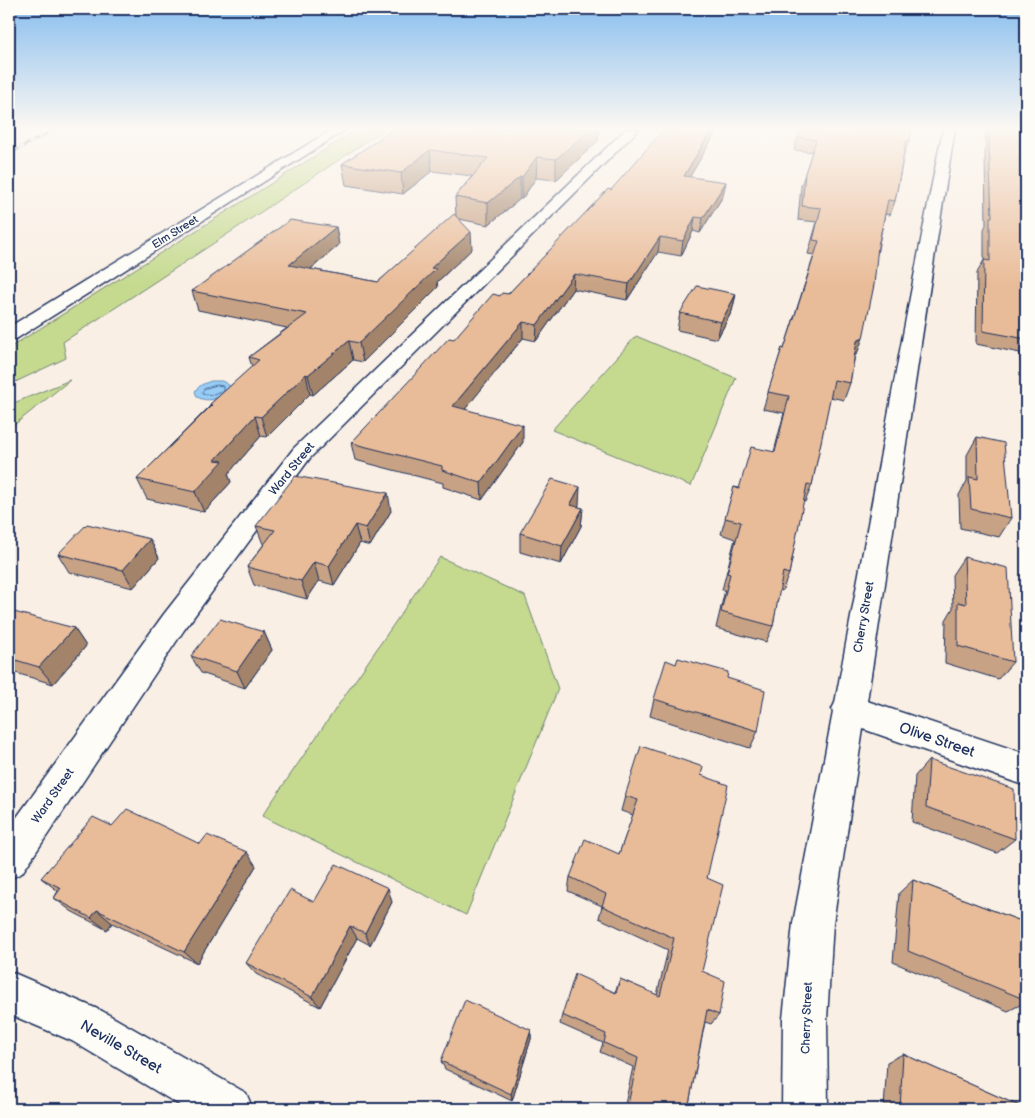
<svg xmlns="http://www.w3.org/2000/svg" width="1035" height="1118" viewBox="0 0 1035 1118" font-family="'Balsamiq Sans',sans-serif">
  <rect width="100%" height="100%" fill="#f9efe4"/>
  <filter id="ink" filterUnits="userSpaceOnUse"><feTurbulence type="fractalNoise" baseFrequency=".02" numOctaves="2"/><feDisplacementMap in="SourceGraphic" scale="10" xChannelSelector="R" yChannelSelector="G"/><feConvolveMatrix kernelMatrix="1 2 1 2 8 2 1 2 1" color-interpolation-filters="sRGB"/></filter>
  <g filter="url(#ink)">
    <g fill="#c5da8f" stroke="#708476">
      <path d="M 358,129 L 385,129 L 249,220 L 63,342 L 66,358 L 9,385 L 9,348 Z"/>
      <path d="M 636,336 L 736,378 L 691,486 L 552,430 Z"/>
      <path d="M 70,380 L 9,429 L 9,405 Z"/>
      <path d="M 440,557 L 525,596 L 558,689 L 466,915 L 262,816 Z"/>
    </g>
    <path fill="#98cdf6" stroke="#668eb9" d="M 211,381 L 222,381 L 229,385 L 230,388 C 220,397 211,404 197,397 L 195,391 L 201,385 Z"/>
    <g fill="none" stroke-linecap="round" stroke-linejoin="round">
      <path stroke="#4d6e9b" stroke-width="1" d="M 217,385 L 223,386 L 223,390 L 211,395 L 202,393 L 204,389 Z"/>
      <g stroke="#1b2f5e" stroke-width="3">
        <g id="minor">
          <path d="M 333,129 L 347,129 L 16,339 L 9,341 L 9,327 Z"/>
          <path d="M 626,129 L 639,129 L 310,458 L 184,630 L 22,873 L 9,879 L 9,828 L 164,614 L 294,448 Z"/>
          <path d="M 943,129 L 955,129 C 923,319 897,511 867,701 L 1026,754 L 1026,786 L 863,729 L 833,923 L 827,1019 L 828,1109 L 782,1109 L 783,1019 L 793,923 L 833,712 L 832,709 L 835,703 C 871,511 904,320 943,129 Z"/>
          <path d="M 9,971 L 102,1011 L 246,1093 L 253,1109 L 186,1109 L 72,1041 L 9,1014 Z"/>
        </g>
      </g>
      <use href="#minor" fill="#fdfcf7" fill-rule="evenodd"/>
      <g stroke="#1b2f5e" stroke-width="3">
        <path id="rail" d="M 9,154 L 55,129"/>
      </g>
      <use href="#rail" stroke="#fdfcf7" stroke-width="2" stroke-dasharray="5.5" stroke-linecap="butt"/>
    </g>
    <g fill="#c8a284" stroke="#1b2f5e">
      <path d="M 394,129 L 600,129 L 599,130 L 598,141 L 556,180 L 536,178 L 522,199 L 520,199 L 488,225 L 459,219 L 472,249 L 437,282 L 438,287 L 363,362 L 353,360 L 313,395 L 310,394 L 267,437 L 261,436 L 228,474 L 231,482 L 204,512 L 147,499 L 137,479 L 210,406 L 210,404 L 252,367 L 249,357 L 287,328 L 198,310 L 192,291 L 336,227 L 339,245 L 311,269 L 378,282 L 456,217 L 455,197 L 472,176 L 432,171 L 403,194 L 346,185 L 342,164 Z"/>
      <path d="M 801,129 L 915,129 L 912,129 L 909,141 L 904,154 L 895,201 L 890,215 L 885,214 L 857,354 L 855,355 L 850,383 L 844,400 L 830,397 L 812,485 L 805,502 L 803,501 L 789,574 L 782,591 L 779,590 L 773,626 L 766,642 L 716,628 L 725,590 L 722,590 L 735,539 L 721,534 L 734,487 L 739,488 L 774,452 L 784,413 L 763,409 L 782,348 L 784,349 L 814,255 L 808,254 L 817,222 L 798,220 L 801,186 L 812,152 L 794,150 L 798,137 Z"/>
      <path d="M 986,129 L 1026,129 L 1026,403 L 1023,403 L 1020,353 L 976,344 L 977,273 L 984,260 L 984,229 L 986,225 L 985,157 Z"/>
      <path d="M 715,133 L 689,177 L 723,196 L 700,233 L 693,231 L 681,256 L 658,252 L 627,300 L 573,289 L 536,341 L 523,338 L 465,409 L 523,442 L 482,500 L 443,487 L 443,483 L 355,460 L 351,443 L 454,339 L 500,296 L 508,294 L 611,190 Z"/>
      <path d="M 736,294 L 732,311 L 717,339 L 677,330 L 680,313 Z"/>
      <path d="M 977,437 L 1011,518 L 999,537 L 960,528 L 959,495 L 967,481 L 967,455 Z"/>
      <path d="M 579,505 L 578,507 L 583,508 L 581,526 L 561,564 L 520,552 L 520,533 Z"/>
      <path d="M 391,511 L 370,546 L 360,543 L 334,585 L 319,581 L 307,599 L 254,585 L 247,567 L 264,544 L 263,544 L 256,526 Z"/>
      <path d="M 150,539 L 159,558 L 133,588 L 69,572 L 58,554 Z"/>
      <path d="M 964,557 L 1013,662 L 998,679 L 945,663 L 946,620 L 953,608 L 952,575 Z"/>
      <path d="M 9,617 L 74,628 L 86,646 L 53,684 L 9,671 Z"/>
      <path d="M 264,632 L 272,650 L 245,688 L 201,673 L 191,656 Z"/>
      <path d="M 1026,656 L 1026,705 L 1021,704 L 1020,664 Z"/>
      <path d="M 727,678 L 758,731 L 750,748 L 650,716 L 654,699 Z"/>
      <path d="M 929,760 L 1015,839 L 997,853 L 912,822 L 915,776 Z"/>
      <path d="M 701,775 L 707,878 L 702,971 L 719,1015 L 711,1024 L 705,1022 L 688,1109 L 624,1109 L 633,1067 L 600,1052 L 603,1043 L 560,1024 L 562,1015 L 615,992 L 620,979 L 657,995 L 668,950 L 599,918 L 602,906 L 568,891 L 570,877 L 619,854 L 633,815 L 621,811 L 625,796 Z"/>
      <path d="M 112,826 L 200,844 L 256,866 L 197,963 L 112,923 L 107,930 L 71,911 L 54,898 L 58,891 L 41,878 Z"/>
      <path d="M 913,880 L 1026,923 L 1026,1002 L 1008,1011 L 893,962 L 899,893 Z"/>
      <path d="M 314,902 L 392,902 L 370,945 L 357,938 L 320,1007 L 256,974 L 246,963 Z"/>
      <path d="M 531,1030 L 531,1039 L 512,1101 L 445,1069 L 441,1061 Z"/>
      <path d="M 903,1054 L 1026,1109 L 884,1109 L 887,1062 Z"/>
    </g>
    <g fill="#a3846b" stroke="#1b2f5e">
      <path d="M 589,129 L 600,129 L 599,130 L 598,141 L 556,180 L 556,159 Z"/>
      <path d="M 712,129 L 718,129 L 682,190 L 684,176 Z"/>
      <path d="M 430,150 L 432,171 L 403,194 L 401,173 Z"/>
      <path d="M 537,157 L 536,178 L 522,199 L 522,177 Z"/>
      <path d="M 520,177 L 520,199 L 488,225 L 488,203 Z"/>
      <path d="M 726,182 L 723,196 L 700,233 L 703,218 Z"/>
      <path d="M 695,217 L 693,231 L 681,256 L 683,241 Z"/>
      <path d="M 336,227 L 339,245 L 294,283 L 289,265 Z"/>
      <path d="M 471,232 L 472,249 L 437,282 L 438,287 L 363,362 L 359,343 L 431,268 Z"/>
      <path d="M 660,237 L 658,252 L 627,300 L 629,284 Z"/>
      <path d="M 574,274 L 573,289 L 536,341 L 537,325 Z"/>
      <path d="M 736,294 L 732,311 L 717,339 L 721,322 Z"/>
      <path d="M 523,322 L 523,338 L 454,423 L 453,406 Z"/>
      <path d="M 863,338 L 857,354 L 851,357 L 857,341 Z"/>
      <path d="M 349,341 L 353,360 L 313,395 L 308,375 Z"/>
      <path d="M 306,374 L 310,394 L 267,437 L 261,417 Z"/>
      <path d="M 255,416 L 261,436 L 228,474 L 231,482 L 204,512 L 195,492 L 215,460 Z"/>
      <path d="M 523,425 L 523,442 L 482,500 L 481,483 Z"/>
      <path d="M 580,487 L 579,505 L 569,523 L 570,505 Z"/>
      <path d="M 388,493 L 391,511 L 370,546 L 366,528 Z"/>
      <path d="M 583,508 L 581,526 L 561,564 L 562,546 Z"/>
      <path d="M 355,525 L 360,543 L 334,585 L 329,566 Z"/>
      <path d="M 150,539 L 159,558 L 133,588 L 123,570 Z"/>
      <path d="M 314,562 L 319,581 L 307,599 L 301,581 Z"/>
      <path d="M 74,628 L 86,646 L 53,684 L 39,667 Z"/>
      <path d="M 264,632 L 272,650 L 245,688 L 237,671 Z"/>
      <path d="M 247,852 L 256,866 L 197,963 L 184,952 Z"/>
      <path d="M 388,888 L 392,902 L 370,945 L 365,933 Z"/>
      <path d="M 97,910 L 112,923 L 107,930 L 91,918 Z"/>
      <path d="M 350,926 L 357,938 L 320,1007 L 312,997 Z"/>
      <path d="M 531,1030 L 531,1039 L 512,1101 L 511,1094 Z"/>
    </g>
    <g fill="#e9bc99" stroke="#1b2f5e">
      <path d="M 394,129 L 591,129 L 556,159 L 537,157 L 522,177 L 520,177 L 488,203 L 455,197 L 488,158 L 430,150 L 401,173 L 342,164 Z"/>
      <path d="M 664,129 L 712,129 L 684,176 L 726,182 L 703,218 L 695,217 L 683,241 L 660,237 L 629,284 L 574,274 L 537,325 L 523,322 L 453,406 L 523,425 L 481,483 L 442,470 L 442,466 L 351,443 L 449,338 L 454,339 L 493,294 L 500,296 L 502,293 L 508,294 L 608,189 L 611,190 Z"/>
      <path d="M 801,129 L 912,129 L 909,141 L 906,141 L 895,201 L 888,200 L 878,246 L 874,285 L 863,338 L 857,341 L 850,383 L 834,380 L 812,485 L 807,484 L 789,574 L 783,572 L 773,626 L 721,612 L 730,574 L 727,573 L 741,522 L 725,518 L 734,487 L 739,489 L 751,447 L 775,452 L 789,396 L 768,392 L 782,348 L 784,349 L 819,241 L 813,240 L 821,208 L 802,206 L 805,173 L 816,140 L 798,137 Z"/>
      <path d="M 990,129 L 1026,129 L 1026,339 L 983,331 L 984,260 L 990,261 L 990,217 L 992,217 L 989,145 Z"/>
      <path d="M 454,214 L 471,232 L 431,268 L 436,269 L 359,343 L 349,341 L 308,375 L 306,374 L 261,417 L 255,416 L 215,460 L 223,461 L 195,492 L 137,479 L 212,405 L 210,404 L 259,360 L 249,357 L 307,314 L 192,291 L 290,220 L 336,227 L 289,265 L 378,282 Z"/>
      <path d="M 697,286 L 736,294 L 721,322 L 680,313 Z"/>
      <path d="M 977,437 L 1004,443 L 1011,518 L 971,509 L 969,477 L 978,479 Z"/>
      <path d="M 295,476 L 388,493 L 366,528 L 355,525 L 329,566 L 314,562 L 301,581 L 247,567 L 275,530 L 256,526 Z"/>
      <path d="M 552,479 L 580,487 L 570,505 L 583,508 L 562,546 L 520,533 Z"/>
      <path d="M 87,524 L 150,539 L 123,570 L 58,554 Z"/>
      <path d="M 964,557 L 1008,568 L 1013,662 L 958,646 L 958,602 L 966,604 Z"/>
      <path d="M 14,612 L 74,628 L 39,667 L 9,658 L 9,617 Z"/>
      <path d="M 220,619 L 264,632 L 237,671 L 191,656 Z"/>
      <path d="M 678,658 L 728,672 L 727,678 L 765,690 L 758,731 L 654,699 L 666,660 L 676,664 Z"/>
      <path d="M 641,746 L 703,767 L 701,775 L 728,785 L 707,878 L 723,885 L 702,971 L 725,981 L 719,1015 L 707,1010 L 688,1109 L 627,1109 L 638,1058 L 604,1043 L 606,1034 L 562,1015 L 575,974 L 616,993 L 620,979 L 660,996 L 674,938 L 602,906 L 606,894 L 570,877 L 585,839 L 619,854 L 638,800 L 625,796 Z"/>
      <path d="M 929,760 L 1014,789 L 1015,839 L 926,807 Z"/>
      <path d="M 127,809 L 200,844 L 207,835 L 247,852 L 184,952 L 97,910 L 91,918 L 54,898 L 61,888 L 41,878 L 93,817 L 112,826 Z"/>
      <path d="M 336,864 L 388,888 L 365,933 L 350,926 L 312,997 L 246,963 L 290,890 L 314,902 Z"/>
      <path d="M 913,880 L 1026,923 L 1026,1000 L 908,951 Z"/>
      <path d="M 465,1000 L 531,1030 L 511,1094 L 441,1061 Z"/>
      <path d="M 903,1054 L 1026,1109 L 900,1109 Z"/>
    </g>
  </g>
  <linearGradient id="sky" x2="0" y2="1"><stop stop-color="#88beee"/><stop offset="0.45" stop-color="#fcf8f3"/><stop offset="1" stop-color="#fcf8f3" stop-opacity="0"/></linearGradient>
  <rect width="1035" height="285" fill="url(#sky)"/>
  <g text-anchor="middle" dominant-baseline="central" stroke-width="4" stroke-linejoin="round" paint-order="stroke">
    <g font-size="11" fill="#1b2f5e" stroke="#fdfcf7">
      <text transform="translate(175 232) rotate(-32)">Elm Street</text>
    </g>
    <g font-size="12" fill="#1b2f5e" stroke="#fdfcf7">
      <text transform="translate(292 469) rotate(-51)">Ward Street</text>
      <text transform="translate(864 617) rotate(-80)">Cherry Street</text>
      <text transform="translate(53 796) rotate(-55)">Ward Street</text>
      <text transform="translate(807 1018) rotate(-88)">Cherry Street</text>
    </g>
    <g font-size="15" fill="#1b2f5e" stroke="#fdfcf7">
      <text transform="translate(937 740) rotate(19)">Olive Street</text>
      <text transform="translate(121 1047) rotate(30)">Neville Street</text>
    </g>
  </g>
  <rect width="1035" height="1118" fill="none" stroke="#fdfcf7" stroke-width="30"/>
  <rect x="15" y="15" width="1005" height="1088" fill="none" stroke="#1b2f5e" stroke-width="2" filter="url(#ink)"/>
</svg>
